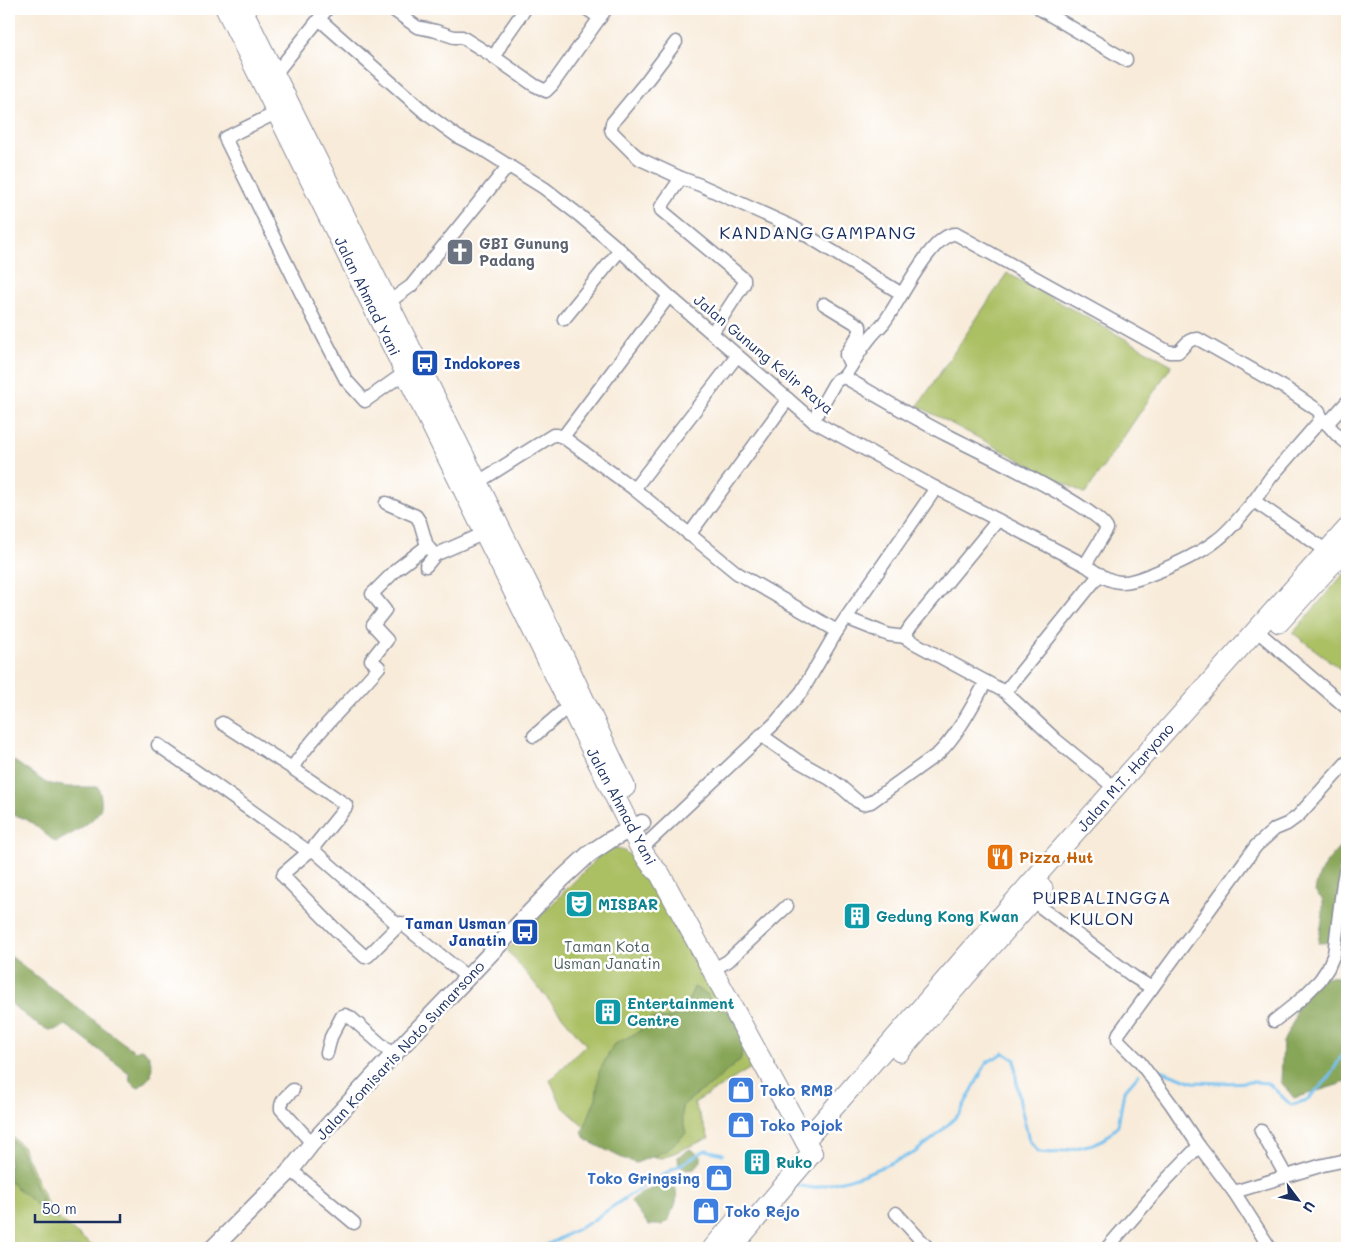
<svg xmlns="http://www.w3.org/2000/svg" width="1356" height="1257" viewBox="0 0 1356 1257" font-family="Mali,sans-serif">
  <rect width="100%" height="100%" fill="#fff"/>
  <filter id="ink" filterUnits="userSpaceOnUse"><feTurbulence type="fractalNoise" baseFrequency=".02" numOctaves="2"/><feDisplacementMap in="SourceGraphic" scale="10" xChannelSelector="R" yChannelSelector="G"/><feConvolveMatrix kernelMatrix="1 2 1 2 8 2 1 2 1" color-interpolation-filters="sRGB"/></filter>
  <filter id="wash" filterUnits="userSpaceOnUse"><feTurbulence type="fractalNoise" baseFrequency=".0096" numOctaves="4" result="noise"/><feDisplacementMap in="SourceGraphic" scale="20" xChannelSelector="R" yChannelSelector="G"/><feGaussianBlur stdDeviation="1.12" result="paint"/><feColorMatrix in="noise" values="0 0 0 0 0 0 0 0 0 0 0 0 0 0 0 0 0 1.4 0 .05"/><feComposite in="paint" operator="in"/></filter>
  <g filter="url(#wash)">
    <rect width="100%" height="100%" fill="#f8ebd9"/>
    <g fill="#abbf63" stroke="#637760">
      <path d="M 1007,273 L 1172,365 L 1085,494 L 918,406 Z"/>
      <path d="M 1347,570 L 1347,673 L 1344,672 L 1293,633 Z"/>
      <path d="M 615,848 L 624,851 L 637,860 L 754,1066 L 694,1103 L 709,1138 L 662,1158 L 628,1153 L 595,1136 L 562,1106 L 550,1080 L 586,1045 L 507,950 L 604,851 Z"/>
      <path d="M 9,1134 L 22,1146 L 51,1213 L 95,1248 L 9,1248 Z"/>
    </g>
    <g fill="#88a659" stroke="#526a5c">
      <path d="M 9,760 L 14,761 L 46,783 L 67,787 L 98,787 C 100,793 102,799 101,806 C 99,820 68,836 56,842 C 40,832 34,819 13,815 L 9,825 Z"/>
      <path d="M 1347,839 L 1347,944 L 1343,942 L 1318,943 L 1323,916 L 1323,900 L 1315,892 C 1319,866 1331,858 1347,839 Z"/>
      <path d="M 9,955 L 122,1042 L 135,1051 L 141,1049 L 148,1054 L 152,1065 L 151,1076 L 146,1081 L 138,1088 L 130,1082 L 129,1073 L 66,1025 C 61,1028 56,1031 50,1030 C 39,1028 19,1010 9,1002 Z"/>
      <path d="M 1347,966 L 1347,1082 L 1294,1098 L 1281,1082 L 1283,1042 L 1294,1020 L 1298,994 L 1312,976 L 1340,977 Z"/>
      <path d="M 694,987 L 707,994 L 712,1005 L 730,1012 L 742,1032 L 741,1059 L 711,1085 L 697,1094 L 682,1106 L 682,1117 L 686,1133 L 666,1151 L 636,1163 L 622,1158 L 588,1141 L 582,1133 L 596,1098 L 599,1072 L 613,1045 L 640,1031 L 642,1024 L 652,1018 L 663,1019 L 673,1017 L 684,1011 Z"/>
      <path d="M 9,1139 L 19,1147 L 48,1215 L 9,1181 Z"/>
      <path d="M 690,1149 L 701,1156 L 701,1161 L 694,1169 L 687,1170 L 679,1166 L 678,1157 Z"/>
      <path d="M 662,1175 L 670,1176 C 676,1186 679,1197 674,1208 C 671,1213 669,1214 669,1220 L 662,1225 L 649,1225 L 638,1212 L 631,1201 L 640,1193 L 655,1188 L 655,1179 Z"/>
    </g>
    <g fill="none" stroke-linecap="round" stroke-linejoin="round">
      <g stroke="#75c1ef" stroke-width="3">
        <path d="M 1155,1068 L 1193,1082 L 1221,1083 L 1253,1082 L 1268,1083 L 1291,1105 L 1307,1100 L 1328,1079 L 1347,1047"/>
        <path d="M 796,1185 L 813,1188 L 850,1179 L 865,1174 L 914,1153 L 935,1137 L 960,1113 L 987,1062 L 1004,1053 L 1015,1060 L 1016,1077 L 1020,1103 L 1029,1140 L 1039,1152 L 1054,1153 L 1093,1144 L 1104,1139 L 1118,1126 L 1124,1091 L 1139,1074"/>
        <path d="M 541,1248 L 589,1223 L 631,1194 L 690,1159 L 706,1150 L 723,1154"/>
      </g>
    </g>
  </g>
  <g filter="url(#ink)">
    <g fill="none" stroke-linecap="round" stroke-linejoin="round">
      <g stroke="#8a8d9c" stroke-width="15">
        <g id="minor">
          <path d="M 392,9 L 417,27 L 436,31 L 454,37 L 462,37 L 494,57"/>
          <path d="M 525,9 L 504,39 L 494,57 L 534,85 L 546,91 L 552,85 L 606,9"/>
          <path d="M 587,9 L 600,18"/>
          <path d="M 1040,9 L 1126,60"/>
          <path d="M 319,19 L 428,115 L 458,137 L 482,149 L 544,188 L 579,215 L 620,250 L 669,296 L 813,421 L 936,488 L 1085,565 C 1096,572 1110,583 1123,582 C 1133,582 1144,577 1152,574 C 1175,565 1198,555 1217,540 C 1231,530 1242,514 1254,501"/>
          <path d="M 676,42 L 645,83 L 612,123 L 611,129 L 612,132 L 632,152 L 640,159 L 681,178"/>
          <path d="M 275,74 L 327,9"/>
          <path d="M 282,110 L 225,138 L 311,313 L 346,380 L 365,401 L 410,369"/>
          <path d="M 824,304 L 860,326 L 860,332 L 846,355 L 851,366"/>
          <path d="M 383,306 L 411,286 L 509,165"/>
          <path d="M 564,319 L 620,250"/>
          <path d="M 712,333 L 744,284 L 744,279 L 661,210 L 661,207 L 681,178 L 700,185 L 793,227 L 902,294"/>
          <path d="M 844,377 C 853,364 860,350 870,338 C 874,332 881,327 885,321 C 899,303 932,232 956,234 L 1169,352 L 1178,352 C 1185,347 1187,338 1198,339 L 1285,388 L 1319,411 L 1321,417 L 1318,423 L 1271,477 L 1254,501 L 1327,551"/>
          <path d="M 1321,417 L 1337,435 L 1347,443"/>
          <path d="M 813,421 L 834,384 L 837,380 L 844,377 C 878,396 912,417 947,435 C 972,448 1101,509 1107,529 L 1085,565"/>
          <path d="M 1327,424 L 1347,402"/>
          <path d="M 563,437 L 669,296"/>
          <path d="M 472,486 L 553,435 L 557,435 L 563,437 L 634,489 L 737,573 L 837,631"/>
          <path d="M 634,489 L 737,356"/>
          <path d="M 386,503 L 416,516 L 420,522 L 427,546"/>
          <path d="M 998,520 L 911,626 L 907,632 L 907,639 L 1005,692 L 1056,740 L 1115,788"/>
          <path d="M 689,535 L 788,399"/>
          <path d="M 435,555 L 427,546 L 397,569 L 372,594 L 385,610 L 373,625 L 387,640 L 371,660 L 379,667 C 350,701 317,731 292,768 L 346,805 L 346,807 L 312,849 L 284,873 L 283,876 L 335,929 L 365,957 L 368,956 L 401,923 L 467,977"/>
          <path d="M 426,566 L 435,555 L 485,533"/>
          <path d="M 846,618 L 889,635 L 906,637"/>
          <path d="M 1256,630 L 1347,708"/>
          <path d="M 1005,692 L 1100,574"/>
          <path d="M 222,723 L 292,768"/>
          <path d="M 761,735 L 798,761 L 830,779 L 840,786 L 857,801 L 863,804 L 871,802 L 939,753 C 959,733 972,706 986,682"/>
          <path d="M 534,736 L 570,705"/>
          <path d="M 158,745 L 211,782 L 309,852"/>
          <path d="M 312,849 L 398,925"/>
          <path d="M 641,849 L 775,723 L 802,691 L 837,631 L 936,488"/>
          <path d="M 1026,896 L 1134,977 L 1152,988 L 1256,846 L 1275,829 L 1287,824 L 1298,816 L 1347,762"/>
          <path d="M 712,970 L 728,961 L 787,906"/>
          <path d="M 1152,988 L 1119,1033 L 1118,1037 L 1118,1040 L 1139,1061 L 1171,1104 L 1199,1146 L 1234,1192 L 1270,1248"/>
          <path d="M 1274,1021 L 1299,1001 L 1320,980 L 1328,968 L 1334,954 L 1343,882 L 1347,862"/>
          <path d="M 327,1053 L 331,1037 L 342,1016 L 345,1015 L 350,1017 L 393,1055"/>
          <path d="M 293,1090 C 288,1095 280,1100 281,1109 L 312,1143"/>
          <path d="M 1261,1131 L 1286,1176"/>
          <path d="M 291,1170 L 354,1223"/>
          <path d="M 1234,1192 L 1323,1165 L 1347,1160"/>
          <path d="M 896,1213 L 928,1248"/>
          <path d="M 1107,1248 L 1167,1179 L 1199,1146"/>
        </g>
      </g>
      <g stroke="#8a8d9c" stroke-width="19">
        <path id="tertiary" d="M 213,1248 L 291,1170 L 312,1143 L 393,1055 L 563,878 L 589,854 L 610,840 L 642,823"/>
      </g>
      <g stroke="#8a8d9c" stroke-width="21">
        <g id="secondary">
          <path d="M 1279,623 L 1347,548"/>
          <path d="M 900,1052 L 1043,888"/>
          <path d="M 805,1141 L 976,944 L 1347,528"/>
        </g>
      </g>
      <g stroke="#8a8d9c" stroke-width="22">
        <g id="primary">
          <path d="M 226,9 L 631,829 C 639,846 647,862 660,874 L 812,1153 L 731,1248"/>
          <path d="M 242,9 L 560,649 L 625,787"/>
          <path d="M 713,1248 L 735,1222"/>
        </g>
      </g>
      <use href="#minor" stroke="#fff" stroke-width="12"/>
      <use href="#tertiary" stroke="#fff" stroke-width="16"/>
      <use href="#secondary" stroke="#fff" stroke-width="19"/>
      <use href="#primary" stroke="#fff" stroke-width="20"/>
    </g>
  </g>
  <defs>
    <g id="church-square" transform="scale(1.4375)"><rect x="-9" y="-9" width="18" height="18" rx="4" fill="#6b7280" stroke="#fff"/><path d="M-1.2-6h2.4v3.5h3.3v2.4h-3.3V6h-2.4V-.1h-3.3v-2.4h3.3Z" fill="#fff"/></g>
    <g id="bus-square" transform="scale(1.4375)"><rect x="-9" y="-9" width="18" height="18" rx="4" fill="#1a4fb4" stroke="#fff"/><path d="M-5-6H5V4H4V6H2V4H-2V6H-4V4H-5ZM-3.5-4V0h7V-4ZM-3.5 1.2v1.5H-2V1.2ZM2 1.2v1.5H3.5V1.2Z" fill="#fff"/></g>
    <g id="restaurant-square" transform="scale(1.4375)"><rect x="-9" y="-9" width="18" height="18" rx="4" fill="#e8710a" stroke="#fff"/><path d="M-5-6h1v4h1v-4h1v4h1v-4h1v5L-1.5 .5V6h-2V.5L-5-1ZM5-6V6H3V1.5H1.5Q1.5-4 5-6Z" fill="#fff"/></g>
    <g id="theatre-square" transform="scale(1.4375)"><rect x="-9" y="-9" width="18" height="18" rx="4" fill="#0f9aa8" stroke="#fff"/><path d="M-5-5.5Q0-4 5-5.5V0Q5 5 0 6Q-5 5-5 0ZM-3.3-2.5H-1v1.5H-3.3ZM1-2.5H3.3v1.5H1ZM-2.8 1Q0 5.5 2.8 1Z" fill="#fff"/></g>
    <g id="building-square" transform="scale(1.4375)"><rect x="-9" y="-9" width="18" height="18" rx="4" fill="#0f9aa8" stroke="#fff"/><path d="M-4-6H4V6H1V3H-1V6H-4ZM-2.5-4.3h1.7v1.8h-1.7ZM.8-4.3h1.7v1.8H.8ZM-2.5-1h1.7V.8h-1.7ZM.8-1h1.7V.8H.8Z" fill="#fff"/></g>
    <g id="shop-square" transform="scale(1.4375)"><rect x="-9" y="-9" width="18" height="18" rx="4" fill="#3f7fe0" stroke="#fff"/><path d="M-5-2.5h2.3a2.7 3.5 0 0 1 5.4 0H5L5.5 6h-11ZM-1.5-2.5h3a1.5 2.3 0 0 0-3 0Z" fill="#fff"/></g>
  </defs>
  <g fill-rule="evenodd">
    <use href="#church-square" x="460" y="252"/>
    <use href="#bus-square" x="425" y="363"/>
    <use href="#restaurant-square" x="1000" y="857"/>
    <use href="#theatre-square" x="579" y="904"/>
    <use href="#building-square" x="857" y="916"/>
    <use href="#bus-square" x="525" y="932"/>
    <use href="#building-square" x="608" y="1012"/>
    <use href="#shop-square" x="741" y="1090"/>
    <use href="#shop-square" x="741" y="1125"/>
    <use href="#building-square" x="757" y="1162"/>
    <use href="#shop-square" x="719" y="1178"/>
    <use href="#shop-square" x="706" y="1211"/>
  </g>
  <g text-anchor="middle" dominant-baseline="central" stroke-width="5" stroke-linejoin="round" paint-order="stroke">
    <g font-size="15" font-weight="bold" fill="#5b616d" stroke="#fff" text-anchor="start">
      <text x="479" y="243">GBI Gunung<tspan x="479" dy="17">Padang</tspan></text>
    </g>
    <g font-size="15" fill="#1b2f5e" stroke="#fff">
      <text transform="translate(368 296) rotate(64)">Jalan Ahmad Yani</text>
      <text transform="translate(764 354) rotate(40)">Jalan Gunung Kelir Raya</text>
      <text transform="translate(1125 777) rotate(-49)">Jalan M.T. Haryono</text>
      <text transform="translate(622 806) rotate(62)">Jalan Ahmad Yani</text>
      <text transform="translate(400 1050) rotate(-47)">Jalan Komisaris Noto Sumarsono</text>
    </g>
    <g font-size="15" font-weight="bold" fill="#164399" stroke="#fff" text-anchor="start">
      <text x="444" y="363">Indokores</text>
      <text x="506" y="923" text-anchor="end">Taman Usman<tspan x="506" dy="17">Janatin</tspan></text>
    </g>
    <g font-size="15" font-weight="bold" fill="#c56008" stroke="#fff" text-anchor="start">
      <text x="1019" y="857">Pizza Hut</text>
    </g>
    <g font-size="15" font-weight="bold" fill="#0d838f" stroke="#fff" text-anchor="start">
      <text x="598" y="904">MISBAR</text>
      <text x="876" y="916">Gedung Kong Kwan</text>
      <text x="627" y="1003">Entertainment<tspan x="627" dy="17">Centre</tspan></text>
      <text x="776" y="1162">Ruko</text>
    </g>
    <g font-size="15" fill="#4d6160" stroke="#fff">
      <text x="607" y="946">Taman Kota<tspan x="607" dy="17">Usman Janatin</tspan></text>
    </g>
    <g font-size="15" font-weight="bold" fill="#366cbe" stroke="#fff" text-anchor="start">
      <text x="760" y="1090">Toko RMB</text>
      <text x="760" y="1125">Toko Pojok</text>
      <text x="700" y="1178" text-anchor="end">Toko Gringsing</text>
      <text x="725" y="1211">Toko Rejo</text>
    </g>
    <g font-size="18" letter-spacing="1" fill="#1b2f5e" stroke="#fff">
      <text x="818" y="232">KANDANG GAMPANG</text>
      <text x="1102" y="897">PURBALINGGA<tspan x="1102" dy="21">KULON</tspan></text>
    </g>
  </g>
  <rect width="1356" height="1257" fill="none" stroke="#fff" stroke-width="30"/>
  <g transform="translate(1298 1200) rotate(122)" stroke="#ffffff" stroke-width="4" paint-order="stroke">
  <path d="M0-4L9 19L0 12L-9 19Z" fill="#1b2f5e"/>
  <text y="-8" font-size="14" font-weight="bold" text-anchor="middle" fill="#1b2f5e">U</text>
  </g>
  <path d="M35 1214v8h85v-8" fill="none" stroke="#1b2f5e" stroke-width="2.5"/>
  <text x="42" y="1214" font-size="15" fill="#1b2f5e" stroke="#ffffff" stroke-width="4" paint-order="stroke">50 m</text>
</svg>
